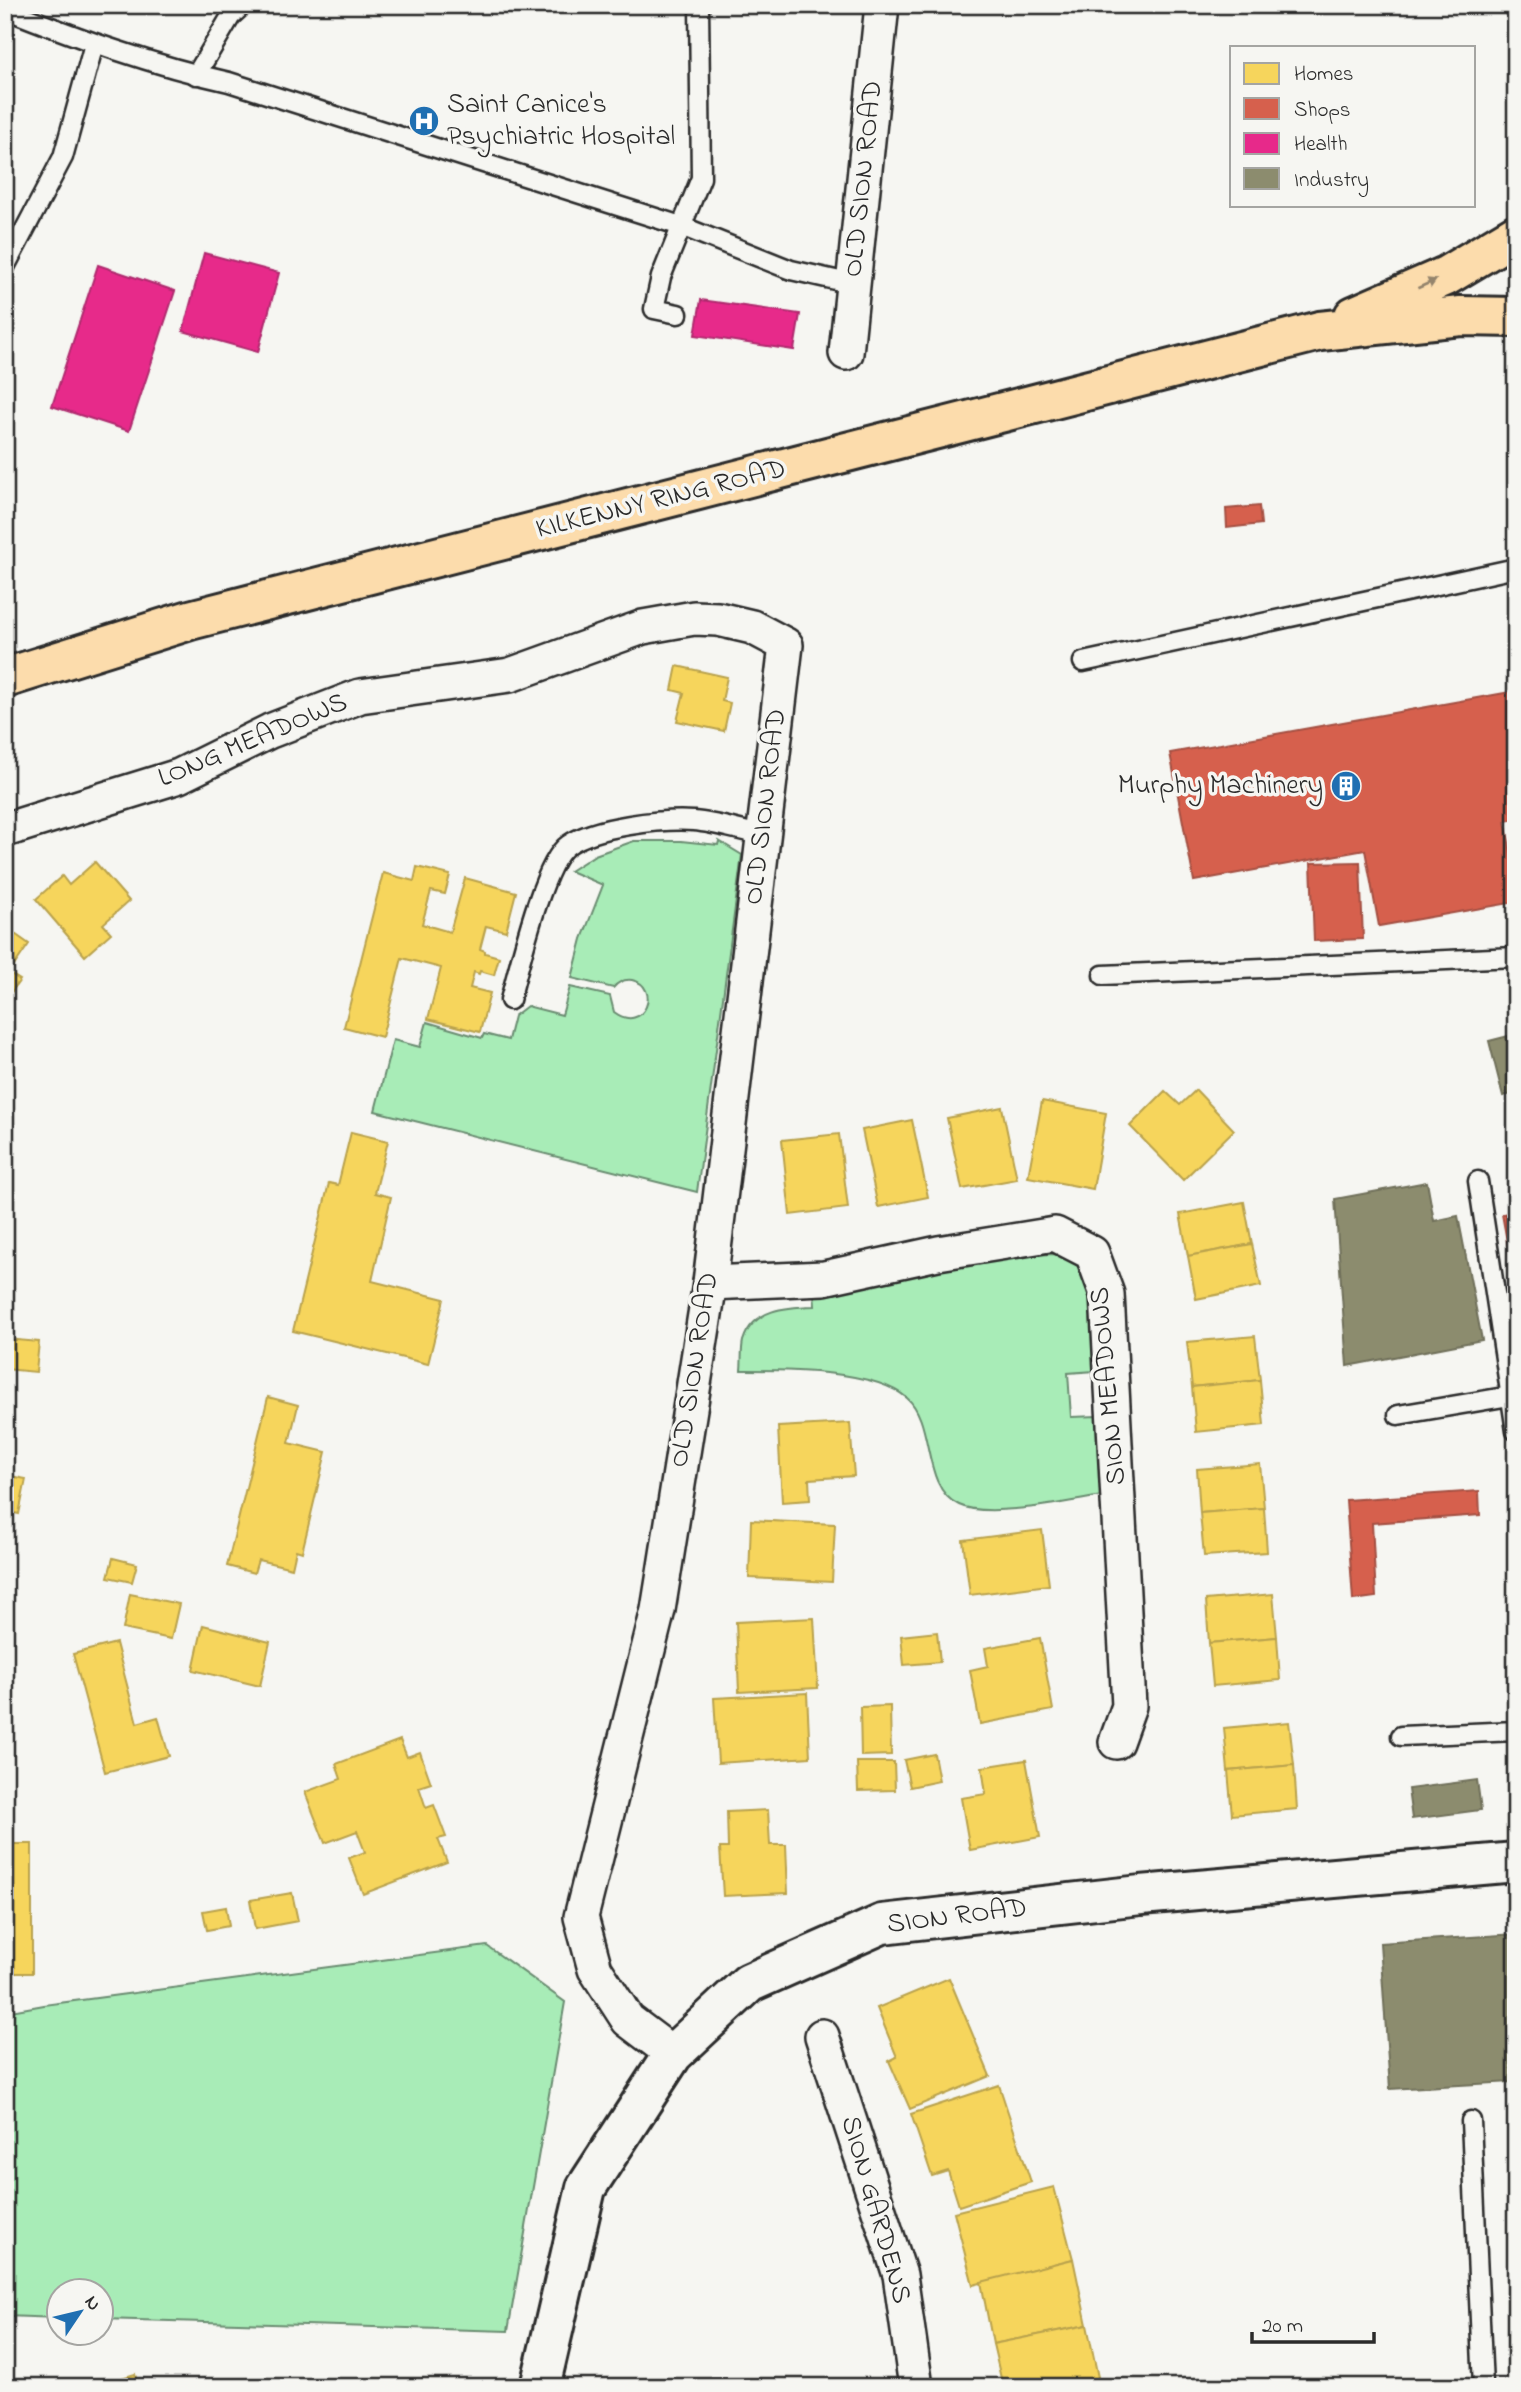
<svg xmlns="http://www.w3.org/2000/svg" width="1521" height="2392" viewBox="0 0 1521 2392" font-family="'Indie Flower',sans-serif">
  <rect width="100%" height="100%" fill="#f6f6f2"/>
  <filter id="ink" filterUnits="userSpaceOnUse"><feTurbulence type="fractalNoise" baseFrequency=".0143" numOctaves="2"/><feDisplacementMap in="SourceGraphic" scale="14" xChannelSelector="R" yChannelSelector="G"/><feConvolveMatrix kernelMatrix="1 2 1 2 8 2 1 2 1" color-interpolation-filters="sRGB"/></filter>
  <g filter="url(#ink)">
    <g fill="#a8ecb7" stroke="#6a8c71" stroke-width="2">
      <path d="M 634,841 L 681,841 L 718,845 L 719,841 L 742,855 L 697,1192 L 375,1111 L 393,1040 L 420,1047 L 427,1022 L 482,1038 L 484,1034 L 508,1040 L 514,1016 L 527,1006 L 562,1015 L 570,987 L 610,996 L 614,1012 C 645,1035 662,986 632,980 C 624,979 618,982 613,988 L 572,978 L 582,939 L 603,885 L 570,871 L 595,855 Z"/>
      <path d="M 1059,1254 C 1105,1271 1095,1331 1095,1371 L 1068,1373 L 1071,1417 L 1098,1416 L 1102,1496 C 1069,1501 988,1519 959,1505 C 921,1488 935,1422 907,1398 C 874,1369 784,1370 741,1370 C 742,1361 741,1350 743,1341 C 753,1308 787,1307 815,1306 L 814,1293 C 897,1285 976,1255 1059,1254 Z"/>
      <path d="M 487,1946 L 565,2002 L 508,2331 L 102,2319 L 102,2290 L 60,2290 L 59,2318 L 5,2316 L 5,2012 L 44,2005 Z"/>
    </g>
    <g fill="#f6d55c" stroke="#b9a24d" stroke-width="2">
      <path d="M 677,666 L 727,677 L 722,701 L 730,703 L 724,731 L 677,721 L 684,693 L 672,690 Z"/>
      <path d="M 95,862 L 129,901 L 103,924 L 111,933 L 85,956 L 36,899 L 62,876 L 69,885 Z"/>
      <path d="M 417,867 L 450,875 L 445,894 L 431,891 L 422,924 L 450,932 L 465,878 L 516,892 L 506,931 L 486,926 L 480,949 L 485,951 L 485,953 L 499,957 L 494,975 L 480,971 L 479,974 L 474,972 L 470,988 L 490,993 L 480,1032 L 428,1019 L 441,968 L 402,958 L 382,1037 L 344,1027 L 383,873 L 414,881 Z"/>
      <path d="M 5,927 L 29,944 L 9,973 L 20,980 L 5,1001 Z"/>
      <path d="M 5,1074 L 12,1075 L 8,1109 L 5,1108 Z"/>
      <path d="M 1196,1090 L 1234,1130 L 1183,1180 L 1130,1126 L 1165,1091 L 1180,1105 Z"/>
      <path d="M 1042,1101 L 1106,1113 L 1093,1189 L 1028,1177 Z"/>
      <path d="M 1002,1107 L 1017,1179 L 962,1189 L 947,1118 Z"/>
      <path d="M 912,1120 L 928,1197 L 878,1207 L 862,1130 Z"/>
      <path d="M 351,1132 L 388,1141 L 375,1193 L 391,1197 L 372,1281 L 444,1299 L 428,1364 L 293,1331 L 329,1183 L 338,1185 Z"/>
      <path d="M 839,1134 L 848,1208 L 790,1215 L 782,1140 Z"/>
      <path d="M 1244,1202 L 1252,1244 L 1188,1256 L 1180,1214 Z"/>
      <path d="M 5,1243 L 10,1243 L 5,1303 Z"/>
      <path d="M 1252,1244 L 1261,1286 L 1196,1299 L 1188,1256 Z"/>
      <path d="M 1255,1336 L 1260,1380 L 1192,1387 L 1187,1342 Z"/>
      <path d="M 5,1339 L 39,1342 L 36,1372 L 5,1369 Z"/>
      <path d="M 1260,1380 L 1264,1425 L 1196,1432 L 1192,1387 Z"/>
      <path d="M 268,1397 L 298,1405 L 289,1443 L 326,1452 L 302,1552 L 296,1550 L 292,1568 L 258,1560 L 254,1573 L 227,1566 Z"/>
      <path d="M 850,1423 L 854,1476 L 809,1479 L 810,1500 L 782,1502 L 778,1427 Z"/>
      <path d="M 1260,1464 L 1264,1508 L 1200,1513 L 1197,1469 Z"/>
      <path d="M 5,1475 L 26,1479 L 19,1514 L 5,1511 Z"/>
      <path d="M 1264,1508 L 1267,1552 L 1204,1556 L 1200,1513 Z"/>
      <path d="M 751,1520 L 835,1524 L 832,1582 L 749,1578 Z"/>
      <path d="M 1042,1530 L 1049,1585 L 970,1595 L 963,1540 Z"/>
      <path d="M 113,1558 L 137,1564 L 132,1582 L 108,1577 Z"/>
      <path d="M 130,1594 L 179,1604 L 171,1639 L 123,1629 Z"/>
      <path d="M 1273,1594 L 1277,1637 L 1209,1643 L 1206,1600 Z"/>
      <path d="M 814,1618 L 818,1688 L 739,1692 L 736,1622 Z"/>
      <path d="M 203,1625 L 270,1642 L 260,1686 L 193,1670 Z"/>
      <path d="M 937,1632 L 940,1662 L 904,1665 L 901,1636 Z"/>
      <path d="M 1277,1637 L 1280,1680 L 1213,1686 L 1209,1643 Z"/>
      <path d="M 1040,1638 L 1053,1710 L 980,1724 L 970,1670 L 988,1666 L 985,1648 Z"/>
      <path d="M 116,1643 L 137,1723 L 158,1717 L 169,1756 L 105,1772 L 73,1654 Z"/>
      <path d="M 807,1693 L 810,1757 L 718,1763 L 714,1698 Z"/>
      <path d="M 890,1706 L 891,1755 L 861,1756 L 860,1707 Z"/>
      <path d="M 1289,1722 L 1294,1765 L 1228,1771 L 1224,1728 Z"/>
      <path d="M 400,1740 L 407,1757 L 420,1752 L 431,1783 L 419,1787 L 426,1808 L 434,1805 L 446,1837 L 438,1839 L 447,1862 L 363,1894 L 349,1858 L 365,1852 L 357,1831 L 325,1843 L 305,1792 L 341,1779 L 336,1764 Z"/>
      <path d="M 934,1754 L 939,1781 L 910,1787 L 904,1760 Z"/>
      <path d="M 1026,1760 L 1040,1837 L 970,1850 L 961,1798 L 986,1794 L 982,1767 Z"/>
      <path d="M 857,1762 L 894,1762 L 895,1790 L 858,1791 Z"/>
      <path d="M 1294,1765 L 1297,1809 L 1232,1815 L 1228,1771 Z"/>
      <path d="M 768,1810 L 770,1845 L 786,1845 L 788,1893 L 723,1896 L 720,1848 L 728,1848 L 727,1812 Z"/>
      <rect x="5" y="1844" width="27" height="129"/>
      <path d="M 292,1893 L 298,1921 L 255,1929 L 250,1900 Z"/>
      <path d="M 226,1907 L 229,1926 L 207,1930 L 203,1911 Z"/>
      <path d="M 949,1978 L 990,2076 L 910,2109 L 889,2061 L 897,2057 L 877,2008 Z"/>
      <path d="M 999,2085 L 1031,2182 L 959,2206 L 948,2171 L 932,2176 L 911,2114 Z"/>
      <path d="M 1054,2187 L 1073,2259 L 973,2285 L 954,2212 Z"/>
      <path d="M 1073,2259 L 1087,2325 L 993,2344 L 981,2282 Z"/>
      <path d="M 1087,2325 L 1100,2387 L 1003,2387 L 993,2344 Z"/>
      <path d="M 135,2374 L 138,2387 L 91,2387 Z"/>
    </g>
    <g fill="#d6604d" stroke="#a35043" stroke-width="2">
      <path d="M 1259,506 L 1261,524 L 1227,528 L 1226,509 Z"/>
      <path d="M 1516,691 L 1516,819 L 1505,821 L 1516,880 L 1516,902 L 1379,926 L 1365,850 L 1194,881 L 1170,753 Z"/>
      <path d="M 1360,862 L 1363,939 L 1314,941 L 1311,863 Z"/>
      <path d="M 1516,1212 L 1516,1290 L 1502,1214 Z"/>
      <path d="M 1479,1491 L 1480,1515 L 1372,1523 L 1376,1597 L 1353,1600 L 1346,1500 Z"/>
    </g>
    <g fill="#e7298a" stroke="#af2a6e" stroke-width="2">
      <path d="M 204,253 L 279,273 L 258,352 L 183,331 Z"/>
      <path d="M 98,265 L 175,291 L 129,431 L 52,406 Z"/>
      <path d="M 701,300 L 800,314 L 794,350 L 695,335 Z"/>
    </g>
    <g fill="#8c8c6e" stroke="#6f6f5a" stroke-width="2">
      <path d="M 1516,1034 L 1516,1093 L 1503,1096 L 1489,1041 Z"/>
      <path d="M 1427,1182 L 1434,1221 L 1458,1216 L 1482,1340 L 1347,1366 L 1335,1199 Z"/>
      <path d="M 1477,1780 L 1481,1810 L 1412,1819 L 1408,1789 Z"/>
      <path d="M 1516,1934 L 1516,2164 L 1512,2082 L 1390,2089 L 1380,1943 Z"/>
    </g>
    <g fill="none" stroke-linecap="round" stroke-linejoin="round">
      <g stroke="#2b2b2b" stroke-width="23">
        <g id="service">
          <path d="M 5,9 C 78,38 152,65 229,82 L 681,226 L 791,270 L 853,284"/>
          <path d="M 196,75 L 231,16 L 243,5"/>
          <path d="M 5,267 L 63,157 L 94,44"/>
          <path d="M 678,314 L 654,309 L 661,277 L 701,178 L 699,5"/>
          <path d="M 1083,662 L 1516,568"/>
          <path d="M 1103,975 L 1516,957"/>
          <path d="M 510,1000 C 519,967 543,862 568,845 C 595,826 662,819 694,821 C 717,823 740,831 763,835"/>
          <path d="M 1478,1181 L 1516,1431"/>
          <path d="M 1398,1415 L 1510,1396"/>
          <path d="M 1401,1736 L 1516,1731"/>
          <path d="M 1471,2121 L 1483,2387"/>
        </g>
      </g>
      <g stroke="#2b2b2b" stroke-width="38">
        <g id="minor">
          <path d="M 846,353 L 882,5"/>
          <path d="M 5,830 L 179,776 L 270,731 L 360,696 L 510,675 L 643,627 L 694,618 L 718,619 L 752,627 L 786,645 L 710,1283 L 663,1579 L 658,1610 L 581,1917 L 595,1969 L 628,2020 L 673,2054"/>
          <path d="M 710,1283 L 824,1278 L 938,1253 L 1055,1234 L 1092,1253 L 1107,1294 L 1129,1706 L 1116,1742"/>
          <path d="M 822,2036 L 900,2275 L 916,2387"/>
        </g>
      </g>
      <g stroke="#2b2b2b" stroke-width="44">
        <path id="tertiary" d="M 540,2387 L 586,2188 L 673,2054 L 749,1983 L 882,1924 L 1141,1895 L 1516,1862"/>
      </g>
      <g stroke="#2b2b2b" stroke-width="44">
        <g id="trunk">
          <path d="M 1354,316 L 1446,276 L 1516,234"/>
          <path d="M 5,678 L 190,620 L 1320,331 L 1461,316 L 1516,317"/>
        </g>
      </g>
      <use href="#service" stroke="#f6f6f2" stroke-width="18"/>
      <use href="#minor" stroke="#f6f6f2" stroke-width="33"/>
      <use href="#tertiary" stroke="#f6f6f2" stroke-width="38"/>
      <use href="#trunk" stroke="#fcdcac" stroke-width="38"/>
    </g>
    <defs><path id="oneway-solid" d="M-6-.8H1V-3.2L6.5 0L1 3.2V.8H-6Z" transform="scale(1.75)"/></defs>
    <use fill="#94846c" href="#oneway-solid" transform="translate(1427 284) rotate(-24)"/>
  </g>
  <defs>
    <g id="hospital-disc" transform="scale(1.575)"><circle r="9.5" fill="#1f6fb2" stroke="#f6f6f2"/><path d="M-5-5h3v3.5h4V-5h3V5h-3V1.5h-4V5h-3Z" fill="#fff"/></g>
    <g id="building-disc" transform="scale(1.575)"><circle r="9.5" fill="#1f6fb2" stroke="#f6f6f2"/><path d="M-4-6H4V6H1V3H-1V6H-4ZM-2.5-4.3h1.7v1.8h-1.7ZM.8-4.3h1.7v1.8H.8ZM-2.5-1h1.7V.8h-1.7ZM.8-1h1.7V.8H.8Z" fill="#fff"/></g>
  </defs>
  <g fill-rule="evenodd">
    <use href="#hospital-disc" x="424" y="121"/>
    <use href="#building-disc" x="1346" y="786"/>
  </g>
  <g text-anchor="middle" dominant-baseline="central" stroke-width="7" stroke-linejoin="round" paint-order="stroke">
    <g font-size="28" fill="#2b2b2b" stroke="#f6f6f2" text-anchor="start">
      <text x="447" y="105">Saint Canice's<tspan x="447" dy="32">Psychiatric Hospital</tspan></text>
      <text x="1323" y="786" text-anchor="end">Murphy Machinery</text>
    </g>
    <g font-size="28" fill="#2b2b2b" stroke="#f6f6f2">
      <text transform="translate(864 179) rotate(-84)">OLD SION ROAD</text>
      <text transform="translate(661 500) rotate(-14)">KILKENNY RING ROAD</text>
      <text transform="translate(253 741) rotate(-23)">LONG MEADOWS</text>
      <text transform="translate(766 807) rotate(-83)">OLD SION ROAD</text>
      <text transform="translate(695 1370) rotate(-81)">OLD SION ROAD</text>
      <text transform="translate(1109 1386) rotate(-95)">SION MEADOWS</text>
      <text transform="translate(957 1917) rotate(-7)">SION ROAD</text>
      <text transform="translate(875 2210) rotate(74)">SION GARDENS</text>
    </g>
  </g>
  <rect width="1521" height="2392" fill="none" stroke="#f6f6f2" stroke-width="28"/>
  <rect x="14" y="14" width="1493" height="2364" fill="none" stroke="#2b2b2b" stroke-width="2.5" filter="url(#ink)"/>
  <rect x="1230" y="46" width="245" height="161" fill="#f6f6f2" stroke="#a5a5a2" stroke-width="2"/>
  <rect x="1244" y="63" width="35" height="21" fill="#f6d55c" stroke="#a5a5a2" stroke-width="2"/>
  <text x="1294" y="80" font-size="21" fill="#2b2b2b">Homes</text>
  <rect x="1244" y="98" width="35" height="21" fill="#d6604d" stroke="#a5a5a2" stroke-width="2"/>
  <text x="1294" y="116" font-size="21" fill="#2b2b2b">Shops</text>
  <rect x="1244" y="133" width="35" height="21" fill="#e7298a" stroke="#a5a5a2" stroke-width="2"/>
  <text x="1294" y="150" font-size="21" fill="#2b2b2b">Health</text>
  <rect x="1244" y="168" width="35" height="21" fill="#8c8c6e" stroke="#a5a5a2" stroke-width="2"/>
  <text x="1294" y="186" font-size="21" fill="#2b2b2b">Industry</text>
  <g transform="translate(80 2312) rotate(55)"><circle r="33" fill="#f6f6f2" stroke="#a5a5a2" stroke-width="2"/>
  <path d="M0-5L12 26L0 18L-12 26Z" fill="#1f6fb2"/>
  <text y="-10" font-size="19" font-weight="bold" text-anchor="middle" fill="#2b2b2b">N</text>
  </g>
  <path d="M1252 2332v10h122v-10" fill="none" stroke="#2b2b2b" stroke-width="3.5"/>
  <text x="1262" y="2332" font-size="21" fill="#2b2b2b" stroke="#f6f6f2" stroke-width="5" paint-order="stroke">20 m</text>
</svg>
